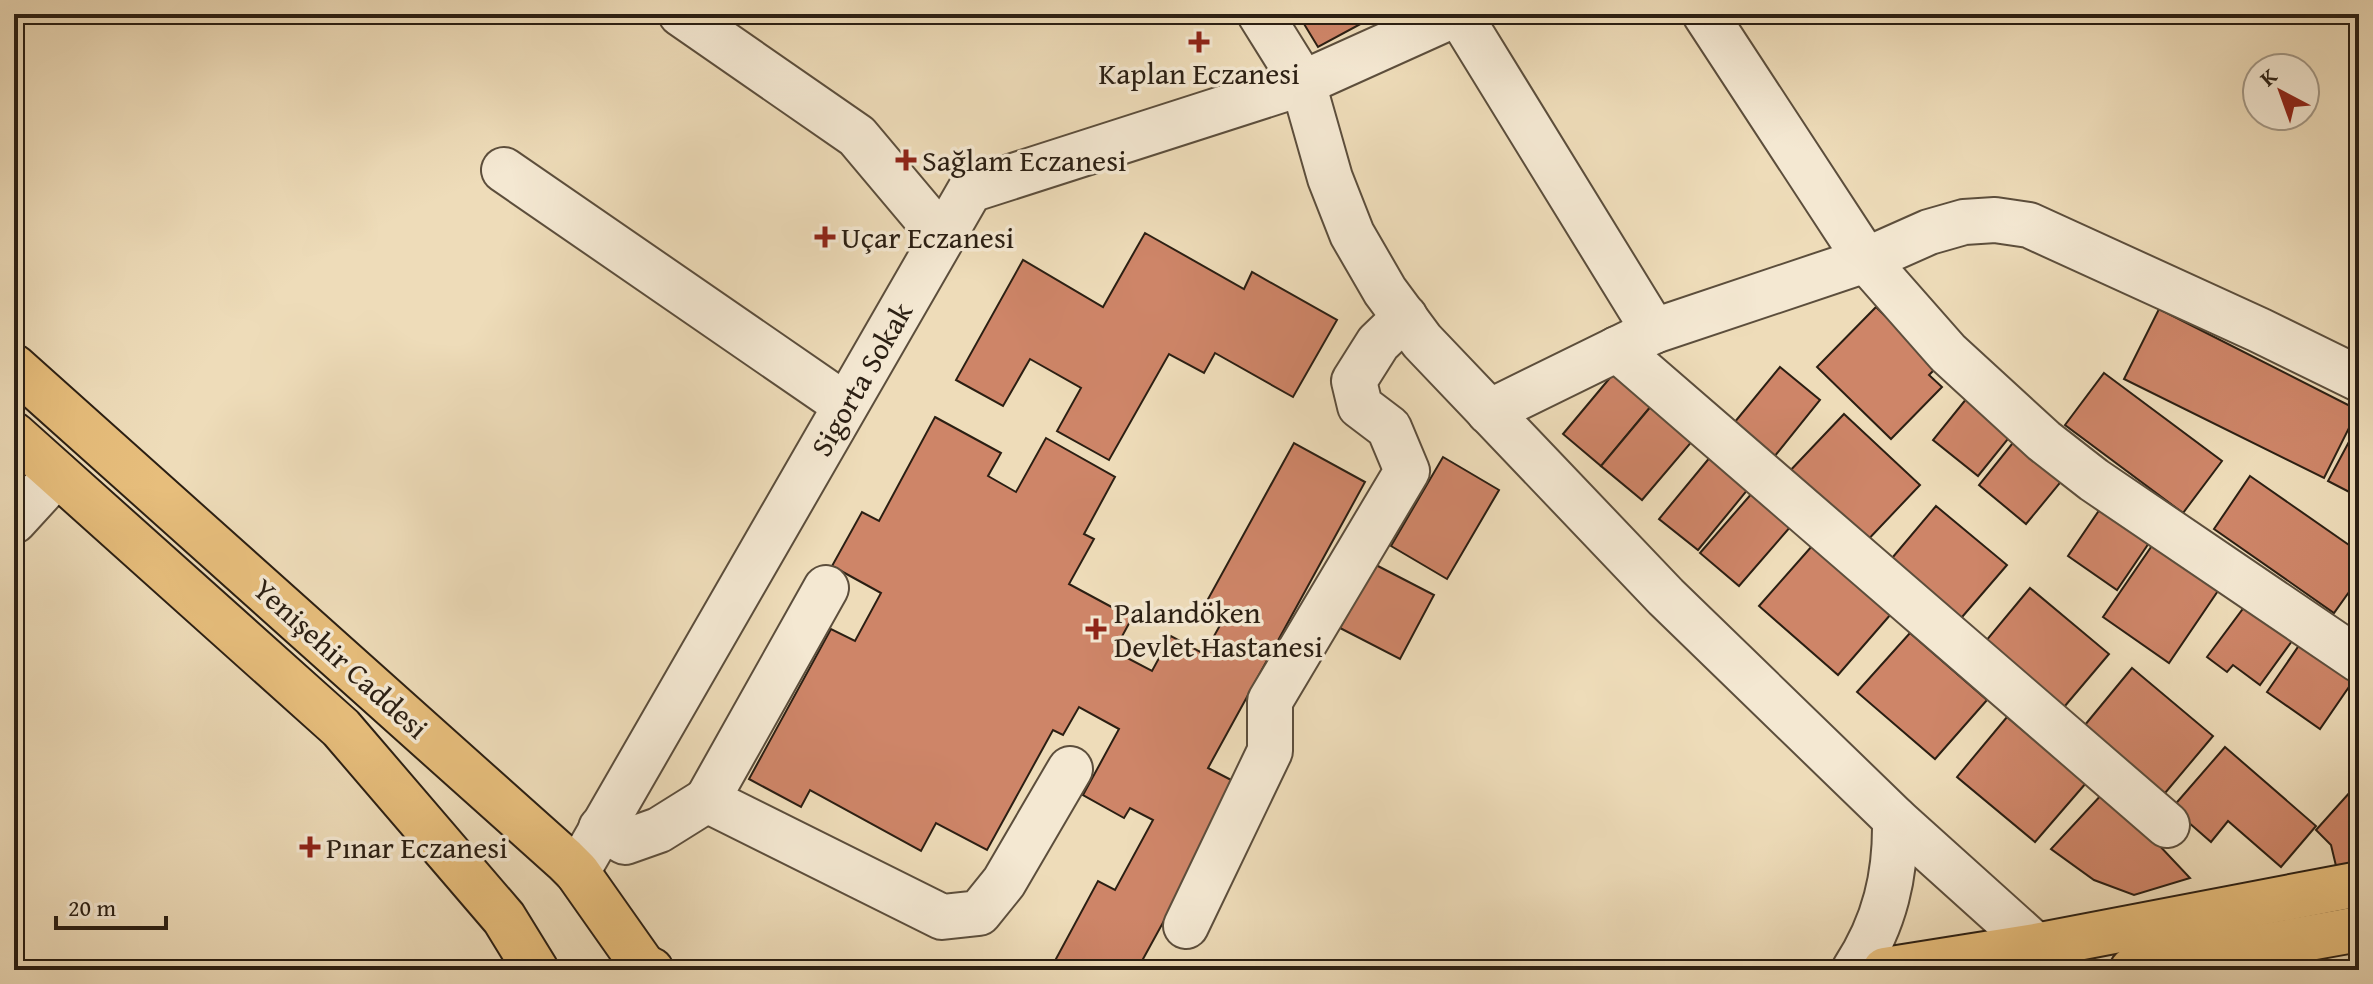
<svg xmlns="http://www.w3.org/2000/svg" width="2373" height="984" viewBox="0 0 2373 984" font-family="'Gentium Book Plus',serif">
  <rect width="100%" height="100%" fill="#eedcb9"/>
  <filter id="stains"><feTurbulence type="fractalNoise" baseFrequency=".0025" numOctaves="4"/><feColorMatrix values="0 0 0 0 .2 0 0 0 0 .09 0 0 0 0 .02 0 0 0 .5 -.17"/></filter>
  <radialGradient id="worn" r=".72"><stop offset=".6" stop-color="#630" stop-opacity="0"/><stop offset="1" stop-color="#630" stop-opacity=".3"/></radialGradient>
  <g fill="#ce8568" stroke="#2b1f13" stroke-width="2">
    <path d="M 1298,14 L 1379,14 L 1318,47 Z"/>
    <path d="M 1145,233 L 1244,289 L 1252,272 L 1337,320 L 1293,397 L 1215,353 L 1204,373 L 1169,354 L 1109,460 L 1057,431 L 1081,388 L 1030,359 L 1003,406 L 956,380 L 1023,260 L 1103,307 Z"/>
    <path d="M 1876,307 L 1937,367 L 1929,375 L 1942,387 L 1891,439 L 1817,367 Z"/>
    <path d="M 2159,309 L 2358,410 L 2324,478 L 2124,379 Z"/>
    <path d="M 1780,367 L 1820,400 L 1770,462 L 1734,423 Z"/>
    <path d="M 1614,373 L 1652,405 L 1601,466 L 1563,434 Z"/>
    <path d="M 2104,373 L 2222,461 L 2183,513 L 2065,425 Z"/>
    <path d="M 1967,398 L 2012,434 L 1978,476 L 1933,440 Z"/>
    <path d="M 1652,405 L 1694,439 L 1642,500 L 1601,466 Z"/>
    <path d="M 1844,414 L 1920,485 L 1862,546 L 1786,475 Z"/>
    <path d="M 935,417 L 1001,453 L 988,476 L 1016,492 L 1046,438 L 1115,477 L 1084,534 L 1094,539 L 1069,584 L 1132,618 L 1114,651 L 1152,671 L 1171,636 L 1204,654 L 1223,620 L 1202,610 L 1294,443 L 1365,482 L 1208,768 L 1239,784 L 1137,970 L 1050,970 L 1098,881 L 1115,890 L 1153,820 L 1130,808 L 1124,818 L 1083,795 L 1119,729 L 1079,707 L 1063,735 L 1053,730 L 987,850 L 936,823 L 921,851 L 810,790 L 801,807 L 749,779 L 831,629 L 855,641 L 881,593 L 832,566 L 862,512 L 879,521 Z"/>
    <path d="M 2359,423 L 2359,497 L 2328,481 Z"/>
    <path d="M 2016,439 L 2064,478 L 2026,524 L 1979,485 Z"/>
    <path d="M 1711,456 L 1749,488 L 1698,550 L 1659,519 Z"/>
    <path d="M 1443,457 L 1499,490 L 1447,579 L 1391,546 Z"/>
    <path d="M 2250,476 L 2359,552 L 2359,578 L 2334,613 L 2214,529 Z"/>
    <path d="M 1753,492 L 1791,526 L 1739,586 L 1700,553 Z"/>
    <path d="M 1936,506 L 2007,565 L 1956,624 L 1887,564 Z"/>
    <path d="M 2102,506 L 2151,540 L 2117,590 L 2068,556 Z"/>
    <path d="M 2158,537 L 2224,582 L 2169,663 L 2103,617 Z"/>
    <path d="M 1812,546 L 1891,614 L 1838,675 L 1759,606 Z"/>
    <path d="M 1374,564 L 1434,595 L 1400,659 L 1340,628 Z"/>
    <path d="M 2030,588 L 2109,654 L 2059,713 L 1980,648 Z"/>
    <path d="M 2245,606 L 2292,641 L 2260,685 L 2233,665 L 2227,672 L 2207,657 Z"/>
    <path d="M 1910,633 L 1987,700 L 1935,759 L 1857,692 Z"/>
    <path d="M 2300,644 L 2353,681 L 2320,729 L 2267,692 Z"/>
    <path d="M 2132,668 L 2213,736 L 2160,799 L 2080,731 Z"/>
    <path d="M 2007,717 L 2086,783 L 2035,842 L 1957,777 Z"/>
    <path d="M 2225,747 L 2316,826 L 2281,867 L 2228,821 L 2211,842 L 2172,808 Z"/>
    <path d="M 2351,791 L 2359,799 L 2359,865 L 2337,870 L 2331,845 L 2316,830 Z"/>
    <path d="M 2104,792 L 2140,825 L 2190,878 L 2134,895 L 2094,880 L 2051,849 Z"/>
  </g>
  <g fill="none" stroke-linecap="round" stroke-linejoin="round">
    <g stroke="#5c4e3c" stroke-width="48">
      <g id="minor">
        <path d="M 681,14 L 857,136 L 942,237"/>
        <path d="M 1260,14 L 1303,83 L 1330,178 L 1352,234 L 1385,291 L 1422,341 L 1666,597 L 1895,819 L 2036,946"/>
        <path d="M 1459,14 L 1654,331"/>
        <path d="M 1705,14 L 1866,260 L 1948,353 L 2044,441 L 2094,480 L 2359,660"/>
        <path d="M 504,170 L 845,405"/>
        <path d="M 1617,349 L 2167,825"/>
        <path d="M 1489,412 L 1654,331 L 1866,260 L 1929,232 L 1964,222 L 1995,220 L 2029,225 L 2259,330 L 2359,379"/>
        <path d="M 14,521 L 57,474"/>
        <path d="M 826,588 L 707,800 L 942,917 L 979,913 L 1004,882 L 1070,769"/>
        <path d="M 601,828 L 625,842 L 659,830 L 707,800"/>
        <path d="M 577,872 L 970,190 L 1303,83 L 1456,14"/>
        <path d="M 1186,926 L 1270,751 L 1270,701 L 1407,471 L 1389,428 L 1360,406 L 1354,381 L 1378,343 L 1405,317"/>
        <path d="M 1854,970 C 1885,923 1896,875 1895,819"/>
      </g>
    </g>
    <g stroke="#2b1f13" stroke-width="48">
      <g id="major">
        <path d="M 14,367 L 565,860 L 577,872 L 646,970"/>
        <path d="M 14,435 L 341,728 L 504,918 L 536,970"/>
      </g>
    </g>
    <g stroke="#2b1f13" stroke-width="48">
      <g id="highway">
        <path d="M 646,968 L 651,970"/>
        <path d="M 1885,970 L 2036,946 L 2359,884"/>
        <path d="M 2132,970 L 2359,929"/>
      </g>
    </g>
    <use href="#minor" stroke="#f4e8d2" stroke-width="44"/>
    <use href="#major" stroke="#e7be7c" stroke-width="44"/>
    <use href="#highway" stroke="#e7be7c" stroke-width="44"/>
  </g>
  <g fill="#8f2418" stroke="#f4e8d2" stroke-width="3">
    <path d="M1195 30h8v8h8v8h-8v8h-8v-8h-8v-8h8z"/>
    <path d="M902 148h8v8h8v8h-8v8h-8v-8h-8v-8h8z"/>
    <path d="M821 225h8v8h8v8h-8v8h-8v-8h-8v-8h8z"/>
    <path d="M1092 617h8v8h8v8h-8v8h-8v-8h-8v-8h8z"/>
    <path d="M306 835h8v8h8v8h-8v8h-8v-8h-8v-8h8z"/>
  </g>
  <g text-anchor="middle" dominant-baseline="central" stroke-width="7" stroke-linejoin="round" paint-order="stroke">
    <g font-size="30" fill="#2b1f13" stroke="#f4e8d2" text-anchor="start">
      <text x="1199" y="73" text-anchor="middle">Kaplan Eczanesi</text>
      <text x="922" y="160">Sağlam Eczanesi</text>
      <text x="841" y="237">Uçar Eczanesi</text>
      <text x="1114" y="612">Palandöken<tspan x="1114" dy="34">Devlet Hastanesi</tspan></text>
      <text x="326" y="847">Pınar Eczanesi</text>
    </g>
    <g font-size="30" fill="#2b1f13" stroke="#f4e8d2">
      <text transform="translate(861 379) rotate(-60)">Sigorta Sokak</text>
      <text transform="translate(341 658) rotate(42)">Yenişehir Caddesi</text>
    </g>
  </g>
  <rect width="2373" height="984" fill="none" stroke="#eedcb9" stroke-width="48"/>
  <rect x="16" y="16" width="2341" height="952" fill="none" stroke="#2b1f13" stroke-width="4"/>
  <rect x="24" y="24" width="2325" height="936" fill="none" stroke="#2b1f13" stroke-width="2"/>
  <g transform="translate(2281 92) rotate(319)"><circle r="38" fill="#f4e8d2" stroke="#a49886" stroke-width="2"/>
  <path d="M0-6L14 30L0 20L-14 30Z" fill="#8f2418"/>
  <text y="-12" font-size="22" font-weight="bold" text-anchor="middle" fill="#2b1f13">K</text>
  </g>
  <path d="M56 916v12h110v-12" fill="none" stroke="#2b1f13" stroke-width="4"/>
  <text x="68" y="916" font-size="24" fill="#2b1f13" stroke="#f4e8d2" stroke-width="6" paint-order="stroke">20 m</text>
  <rect width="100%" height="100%" filter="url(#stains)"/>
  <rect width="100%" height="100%" fill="url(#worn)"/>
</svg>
